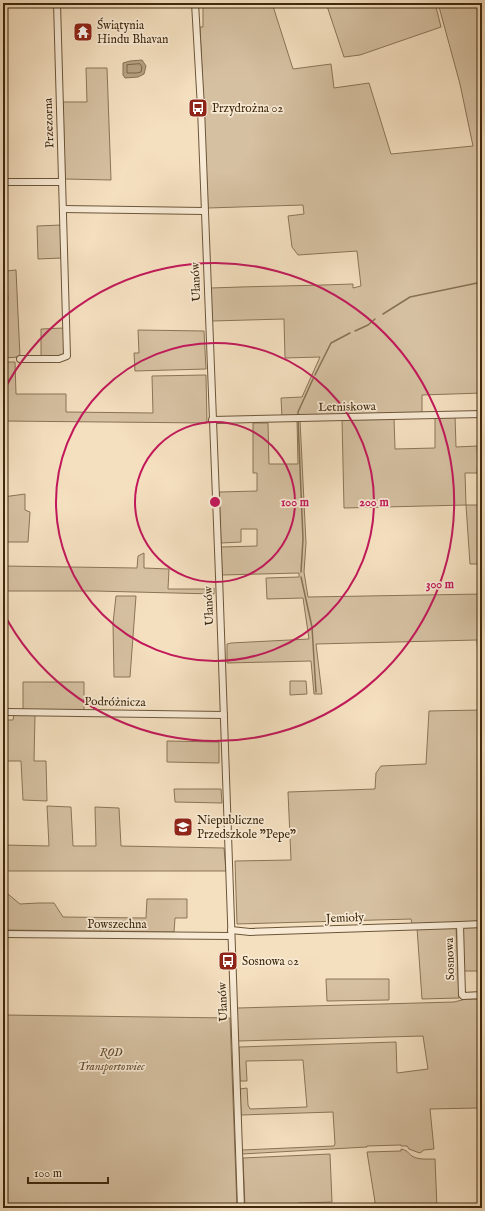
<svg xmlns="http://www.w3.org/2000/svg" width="485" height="1211" viewBox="0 0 485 1211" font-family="'IM FELL English',serif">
  <rect width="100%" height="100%" fill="#f4dfbf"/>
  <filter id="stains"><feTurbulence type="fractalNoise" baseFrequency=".005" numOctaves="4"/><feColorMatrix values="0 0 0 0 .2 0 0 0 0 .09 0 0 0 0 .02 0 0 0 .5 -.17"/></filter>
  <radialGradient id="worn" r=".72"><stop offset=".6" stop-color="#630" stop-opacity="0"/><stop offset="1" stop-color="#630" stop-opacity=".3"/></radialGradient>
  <g fill="#d5c0a1" stroke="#8a7456">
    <path d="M 203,3 L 272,3 L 293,69 L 331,64 L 334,88 L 369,83 L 391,154 L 473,146 L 460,84 L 438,3 L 482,3 L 482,393 L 422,395 L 422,414 L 282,417 L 281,398 L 302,397 L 320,357 L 285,358 L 284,319 L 212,321 L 211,288 C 259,286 305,286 353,284 L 353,288 L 361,286 L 357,251 L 298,255 L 292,247 L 288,216 L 304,214 L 303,205 L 208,208 L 200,27 L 203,27 Z"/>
    <path d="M 326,3 L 435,3 L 441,27 L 360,55 L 344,57 Z"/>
    <path d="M 86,68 L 107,68 L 111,180 L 65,179 L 63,102 L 87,102 Z"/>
    <path d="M 61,225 L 62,258 L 38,259 L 37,226 Z"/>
    <path d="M 16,270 L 20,357 L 3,358 L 3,300 L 8,300 L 6,271 Z"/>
    <path d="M 64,328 L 64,353 L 62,356 L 41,357 L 41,329 Z"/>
    <path d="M 138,330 L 204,331 L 206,369 L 135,371 L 134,353 L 139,353 Z"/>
    <path d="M 3,362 L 15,362 L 16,394 L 66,394 L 66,412 L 153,413 L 152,376 L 206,375 L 207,423 L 3,421 Z"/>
    <path d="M 455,416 L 456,447 L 477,446 L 478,462 L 477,473 L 465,473 L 466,505 L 482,505 L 482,564 L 470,564 L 466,505 L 344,508 L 342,419 L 394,418 L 395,449 L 435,448 L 435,417 Z"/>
    <path d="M 297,420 L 300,420 L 306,543 L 304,572 L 308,597 L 482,594 L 482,921 L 412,924 L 411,919 L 237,924 L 235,861 L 291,860 L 288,792 L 375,789 L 376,773 L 381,766 L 426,764 L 429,711 L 481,710 L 477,640 L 316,644 L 322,694 L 314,694 L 311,661 L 227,663 L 227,644 L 231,643 L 309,639 L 303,598 L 267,599 L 266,578 L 299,577 L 299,573 L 222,575 L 221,547 L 257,546 L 257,529 L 241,529 L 241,542 L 221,543 L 219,492 L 257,491 L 257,473 L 253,473 L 253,423 L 268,423 L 269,464 L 298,464 Z"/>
    <path d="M 25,494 L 25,510 L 30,512 L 28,542 L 3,542 L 3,497 Z"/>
    <path d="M 144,553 L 144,568 L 169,569 L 168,589 L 212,589 L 214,588 L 214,594 L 95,591 L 3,591 L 3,566 L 137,568 L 138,556 Z"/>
    <path d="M 116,596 L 136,596 L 130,677 L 114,677 L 113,623 Z"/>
    <path d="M 290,681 L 306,681 L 307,694 L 290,695 Z"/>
    <path d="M 23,682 L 84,682 L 84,711 L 23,710 Z"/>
    <path d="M 3,709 L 3,720 L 13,720 L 14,714 L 35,715 L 34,761 L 46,761 L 47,801 L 23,800 L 21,761 L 3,761 Z"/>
    <path d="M 167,741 L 219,742 L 219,763 L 167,762 Z"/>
    <path d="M 174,789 L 221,789 L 222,803 L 175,802 Z"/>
    <path d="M 47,806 L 71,807 L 73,846 L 96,846 L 95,807 L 119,808 L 121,846 L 224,848 L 226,871 L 3,871 L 3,845 L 49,846 Z"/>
    <path d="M 3,890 L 20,904 L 38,903 L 54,903 L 63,917 L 146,918 L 147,899 L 187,899 L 187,918 L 175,918 L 174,932 L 3,930 Z"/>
    <path d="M 482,926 L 482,971 L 463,971 L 462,927 Z"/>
    <path d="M 456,927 L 459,998 L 422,999 L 417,928 Z"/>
    <path d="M 326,979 L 389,979 L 389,1000 L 327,1001 Z"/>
    <path d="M 466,999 L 482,999 L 482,1140 L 480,1140 L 478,1108 L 430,1109 L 434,1149 L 424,1150 L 420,1153 L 417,1152 L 409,1149 L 407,1146 L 401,1146 L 401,1145 L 367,1146 L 367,1147 L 242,1154 L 242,1150 L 334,1146 L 335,1144 L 333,1112 L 241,1115 L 240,1089 L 247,1088 L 248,1105 L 250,1109 L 307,1107 L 303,1060 L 246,1061 L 247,1081 L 240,1081 L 239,1047 L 396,1042 L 397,1073 L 428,1069 L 423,1036 L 238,1041 L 237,1009 L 238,1008 L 454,1002 Z"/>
    <path d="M 3,1015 L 230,1018 L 237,1208 L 3,1208 Z"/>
    <path d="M 401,1149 C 407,1150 408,1153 412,1156 C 418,1160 428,1159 435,1159 L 437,1208 L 376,1208 L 367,1152 L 401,1151 Z"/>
    <path d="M 330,1154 L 332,1202 L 298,1203 L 298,1205 L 245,1207 L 243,1158 Z"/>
  </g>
  <path fill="#b6a182" stroke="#867153" d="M 142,60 L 146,66 L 144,74 L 138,77 L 125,78 L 123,75 L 123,63 L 130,61 Z"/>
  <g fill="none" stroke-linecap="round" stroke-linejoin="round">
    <path stroke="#7a6547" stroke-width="1" d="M 140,64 L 142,67 L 141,72 L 137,73 L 127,73 L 127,65 Z"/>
    <g stroke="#867153" stroke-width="1.5">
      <path d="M 383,314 L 410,297 L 482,282"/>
      <path d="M 355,331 L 368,325 L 375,319"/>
      <path d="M 315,375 L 331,343 L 350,333"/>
      <path d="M 298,416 L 298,412 L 313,379"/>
      <path d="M 298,420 L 303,539 L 301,572"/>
      <path d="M 301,577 L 312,627 L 316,692"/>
    </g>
    <g stroke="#6c5639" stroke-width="8">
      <g id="minor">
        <path d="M 195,3 L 201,108 L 219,576 L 241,1208"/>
        <path d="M 3,182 L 62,182"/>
        <path d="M 63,209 L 204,211"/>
        <path d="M 20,359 L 59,359 L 67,356 L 57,3"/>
        <path d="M 212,420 L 482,414"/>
        <path d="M 7,712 L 224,715"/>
        <path d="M 482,924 L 460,925 L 462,995 L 463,996 L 482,995"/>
        <path d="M 231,930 L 250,932 L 460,925"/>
        <path d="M 3,934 L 231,936"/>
      </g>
    </g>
    <use href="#minor" stroke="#f8ead5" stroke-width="6"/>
  </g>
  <g fill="none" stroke="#c2185b" stroke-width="2">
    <circle cx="215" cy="502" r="80"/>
    <circle cx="215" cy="502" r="159"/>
    <path d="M3 392A239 239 0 1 1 3 612"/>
  </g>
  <defs>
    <g id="temple-square" transform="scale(1)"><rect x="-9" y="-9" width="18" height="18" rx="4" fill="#8f2418" stroke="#f8ead5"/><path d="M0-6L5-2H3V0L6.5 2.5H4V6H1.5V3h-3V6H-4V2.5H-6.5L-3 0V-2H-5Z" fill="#fff"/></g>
    <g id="bus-square" transform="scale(1)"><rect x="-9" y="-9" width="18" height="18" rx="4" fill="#8f2418" stroke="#f8ead5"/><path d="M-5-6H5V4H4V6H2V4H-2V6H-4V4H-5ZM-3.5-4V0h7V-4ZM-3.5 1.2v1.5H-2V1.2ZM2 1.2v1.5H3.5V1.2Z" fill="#fff"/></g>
    <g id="school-square" transform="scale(1)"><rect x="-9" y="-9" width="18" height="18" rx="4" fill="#8f2418" stroke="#f8ead5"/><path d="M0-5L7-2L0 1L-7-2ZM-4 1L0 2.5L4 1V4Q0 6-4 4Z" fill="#fff"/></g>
  </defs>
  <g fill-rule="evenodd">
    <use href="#temple-square" x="83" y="32"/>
    <use href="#bus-square" x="198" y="108"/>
    <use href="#school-square" x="183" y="827"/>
    <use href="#bus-square" x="228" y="961"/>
  </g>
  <g text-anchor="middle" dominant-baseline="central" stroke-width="3.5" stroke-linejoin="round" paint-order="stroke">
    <g font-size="12" fill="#3f290c" stroke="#f8ead5" text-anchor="start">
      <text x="97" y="25">Świątynia<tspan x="97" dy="14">Hindu Bhavan</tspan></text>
      <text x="212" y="108">Przydrożna 02</text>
      <text x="197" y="820">Niepubliczne<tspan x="197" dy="14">Przedszkole "Pepe"</tspan></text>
      <text x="242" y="961">Sosnowa 02</text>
    </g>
    <g font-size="12" fill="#3f290c" stroke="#f8ead5">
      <text transform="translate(49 123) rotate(-92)">Przezorna</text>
      <text transform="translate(196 282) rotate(-92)">Ułanów</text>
      <text transform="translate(347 407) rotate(-1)">Letniskowa</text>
      <text transform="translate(209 606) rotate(-92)">Ułanów</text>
      <text transform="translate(115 702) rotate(1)">Podróżnicza</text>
      <text transform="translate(345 918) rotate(-2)">Jemioły</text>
      <text x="117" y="924">Powszechna</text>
      <text transform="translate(450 959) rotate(-92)">Sosnowa</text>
      <text transform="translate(223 1002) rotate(-92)">Ułanów</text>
    </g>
    <g font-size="12" font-style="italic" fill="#644f31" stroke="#f8ead5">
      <text x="111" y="1052">ROD<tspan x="111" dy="14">Transportowiec</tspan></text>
    </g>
  </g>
  <circle cx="215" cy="502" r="6" fill="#c2185b" stroke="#f8ead5" stroke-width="2"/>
  <g font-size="12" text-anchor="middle" font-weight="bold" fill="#c2185b" stroke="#f8ead5" stroke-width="3.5" stroke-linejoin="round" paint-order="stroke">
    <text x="295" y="506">100 m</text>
    <text x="374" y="506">200 m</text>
    <text x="440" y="588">300 m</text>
  </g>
  <rect width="485" height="1211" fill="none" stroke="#f4dfbf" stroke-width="16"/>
  <rect x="4" y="4" width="477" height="1203" fill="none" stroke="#3f290c" stroke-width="2"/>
  <rect x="8" y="8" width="469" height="1195" fill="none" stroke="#3f290c"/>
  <path d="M28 1177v6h80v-6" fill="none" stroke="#3f290c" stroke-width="2"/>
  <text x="34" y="1177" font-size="12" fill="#3f290c" stroke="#f8ead5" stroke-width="3" paint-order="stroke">100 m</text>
  <rect width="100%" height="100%" filter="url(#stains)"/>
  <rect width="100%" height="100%" fill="url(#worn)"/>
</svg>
